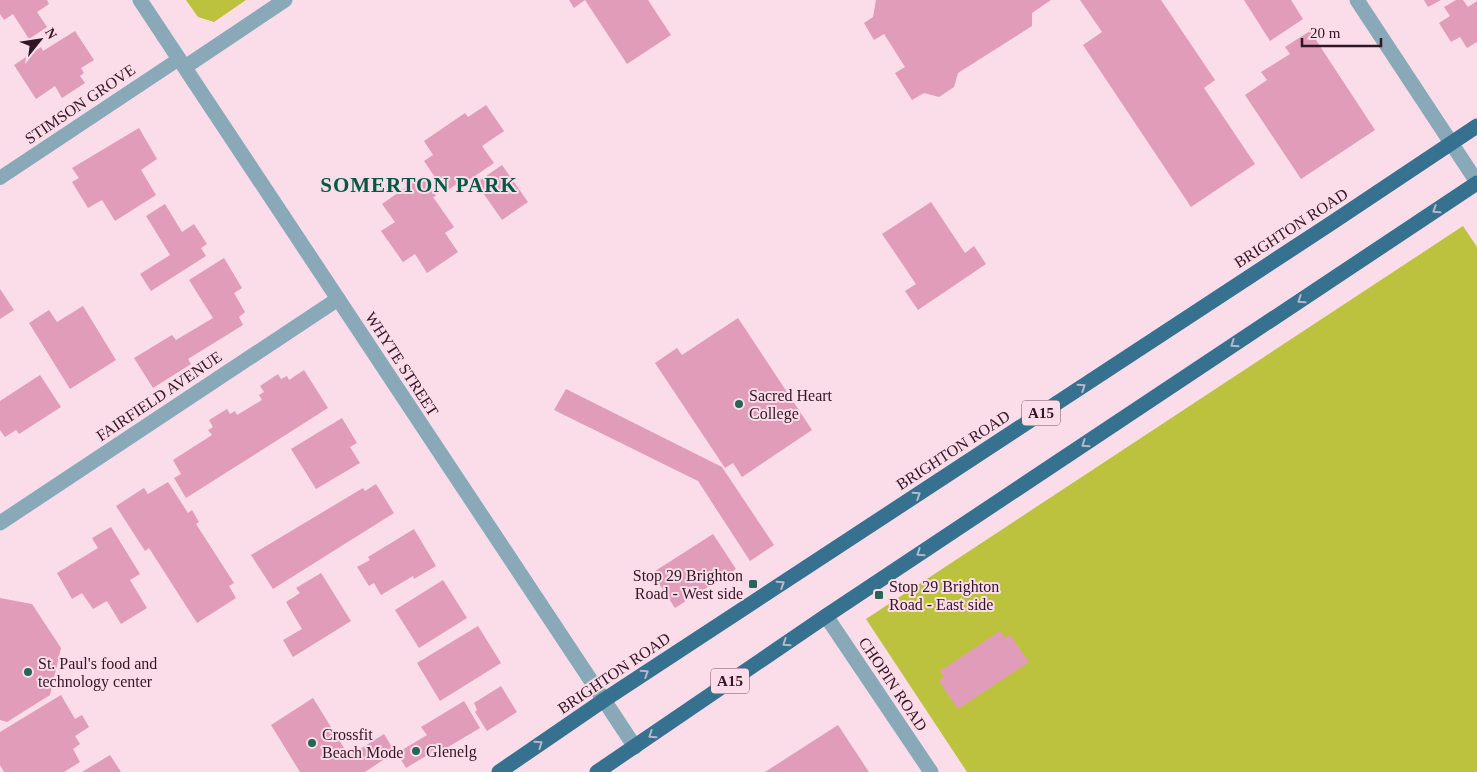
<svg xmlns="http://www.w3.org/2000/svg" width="1477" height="772" viewBox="0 0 1477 772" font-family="Georgia,serif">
  <rect width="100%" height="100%" fill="#fbdde9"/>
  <g fill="#bcc23d">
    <path d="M 186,0 L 246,0 L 214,22 L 198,17 Z"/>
    <path d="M 1463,226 L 1477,247 L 1477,772 L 967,772 L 866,619 Z"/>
  </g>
  <g fill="#e19cba">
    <path d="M 0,0 L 47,0 L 49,4 L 37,12 L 47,27 L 29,39 L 13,14 L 4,20 L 0,14 Z"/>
    <path d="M 569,0 L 648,0 L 671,35 L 627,64 L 585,0 L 574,8 Z"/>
    <path d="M 876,0 L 1051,0 L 1032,13 L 1032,26 L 958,73 L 954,87 L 939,97 L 924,93 L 912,100 L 895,73 L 905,67 L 884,34 L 874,40 L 864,23 L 873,17 Z"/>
    <path d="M 1080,0 L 1161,0 L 1215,80 L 1204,88 L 1255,164 L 1191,207 L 1083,45 L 1102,32 Z"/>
    <path d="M 1244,0 L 1291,0 L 1303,19 L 1270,41 Z"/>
    <path d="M 1424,0 L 1441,0 L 1428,7 Z"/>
    <path d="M 1456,0 L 1463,0 L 1468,7 L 1477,1 L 1477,42 L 1467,48 L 1460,37 L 1451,42 L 1439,23 L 1450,16 L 1444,7 Z"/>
    <path d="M 75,31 L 94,60 L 81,68 L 84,73 L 80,76 L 85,83 L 62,98 L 55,86 L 36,99 L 14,65 L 41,47 L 43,51 Z"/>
    <path d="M 1310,31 L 1375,130 L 1301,179 L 1245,95 L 1267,80 L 1261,72 L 1290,54 L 1285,47 Z"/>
    <path d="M 486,105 L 504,131 L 482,146 L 494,163 L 466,182 L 464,179 L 445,192 L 424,161 L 433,155 L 424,141 L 465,113 L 468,117 Z"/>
    <path d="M 139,128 L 157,159 L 141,170 L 156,195 L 115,221 L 102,200 L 88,208 L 72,182 L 79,178 L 72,168 Z"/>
    <path d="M 502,165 L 528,202 L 502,220 L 476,183 Z"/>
    <path d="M 422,176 L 436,196 L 433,197 L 454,227 L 445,233 L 458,252 L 427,273 L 415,254 L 403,262 L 381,231 L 395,222 L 382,204 Z"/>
    <path d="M 931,202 L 965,253 L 974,246 L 986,264 L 918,310 L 905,291 L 916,284 L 882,234 Z"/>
    <path d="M 165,204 L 182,232 L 194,224 L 207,244 L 201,248 L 206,256 L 151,291 L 140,274 L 170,255 L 146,216 Z"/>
    <path d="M 224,258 L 242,288 L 234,293 L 245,312 L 239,317 L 243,325 L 188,359 L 191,364 L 153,388 L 134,358 L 172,335 L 176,340 L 213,318 L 189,280 Z"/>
    <path d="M 0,289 L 14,310 L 0,319 Z"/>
    <path d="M 83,306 L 116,360 L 70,389 L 29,323 L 49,310 L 57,322 Z"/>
    <path d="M 738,318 L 812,430 L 742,477 L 733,463 L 725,468 L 655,363 L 677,348 L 682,355 Z"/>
    <path d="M 304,370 L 328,408 L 186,498 L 174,478 L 181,474 L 173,460 L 212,435 L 208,430 L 213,427 L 209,420 L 227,409 L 230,414 L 235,411 L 237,415 L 262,400 L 259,395 L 264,392 L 260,386 L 278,374 L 281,379 L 287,376 L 289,380 Z"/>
    <path d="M 40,375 L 61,407 L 19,434 L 16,430 L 5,437 L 0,430 L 0,401 Z"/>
    <path d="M 566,389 L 722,467 L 774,545 L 750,561 L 698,481 L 554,410 Z"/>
    <path d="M 342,418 L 357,443 L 350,447 L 360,463 L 316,489 L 291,449 Z"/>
    <path d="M 168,482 L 188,513 L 192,510 L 199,522 L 196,524 L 234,583 L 229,586 L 236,598 L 197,623 L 149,548 L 145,551 L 116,506 L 144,488 L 148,494 Z"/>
    <path d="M 376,484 L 394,513 L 273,589 L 251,555 L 363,488 L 365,491 Z"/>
    <path d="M 111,527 L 140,574 L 130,580 L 147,608 L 121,624 L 107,601 L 93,609 L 82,593 L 72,599 L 57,573 L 98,548 L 92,538 Z"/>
    <path d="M 414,529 L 436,566 L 414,579 L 413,576 L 381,595 L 374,583 L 369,586 L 357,567 L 370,560 L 368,557 Z"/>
    <path d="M 713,534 L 736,569 L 675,608 L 652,573 Z"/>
    <path d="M 321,573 L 351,621 L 293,657 L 283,640 L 302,629 L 286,602 L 300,593 L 296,588 Z"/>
    <path d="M 443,580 L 467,618 L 419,648 L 395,610 Z"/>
    <path d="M 0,598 L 32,604 L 61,648 L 50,695 L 7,722 L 0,720 Z"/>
    <path d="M 478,626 L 501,663 L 440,701 L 417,663 Z"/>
    <path d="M 1000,631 L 1005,638 L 1010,635 L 1029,662 L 958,709 L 939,681 L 944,677 L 940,671 Z"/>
    <path d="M 501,686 L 517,712 L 487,731 L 475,712 L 477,710 L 474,703 Z"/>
    <path d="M 61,695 L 75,719 L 82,715 L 89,727 L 75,736 L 80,744 L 73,749 L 80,762 L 64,772 L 4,772 L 0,765 L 0,732 Z"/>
    <path d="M 313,698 L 349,756 L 384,734 L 395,752 L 365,772 L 300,772 L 271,725 Z"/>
    <path d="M 464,701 L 480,728 L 438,753 L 436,750 L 406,768 L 397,753 L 427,735 L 421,727 Z"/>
    <path d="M 838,725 L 869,772 L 765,772 Z"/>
    <path d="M 110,755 L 121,772 L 82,772 Z"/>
  </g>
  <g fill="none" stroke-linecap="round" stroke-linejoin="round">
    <path stroke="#89a8b8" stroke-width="14" d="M 0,178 L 179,59"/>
    <g stroke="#89a8b8" stroke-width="15">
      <path d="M 1357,0 L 1477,182"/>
      <path d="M 185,67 L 285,0"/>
      <path d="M 0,523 L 338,299"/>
      <path d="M 826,616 L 931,772"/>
    </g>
    <path stroke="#89a8b8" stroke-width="15" d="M 140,0 L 635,747"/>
    <g stroke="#36728f" stroke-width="15">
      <path d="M 499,772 L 604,700 L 1330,224 L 1477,126"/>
      <path d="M 597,772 L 826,616 L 1477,183"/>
    </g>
  </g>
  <defs><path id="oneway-chevron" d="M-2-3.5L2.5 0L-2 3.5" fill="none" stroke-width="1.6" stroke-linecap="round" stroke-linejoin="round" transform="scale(1.25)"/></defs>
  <g stroke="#b6b8ca">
    <use href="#oneway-chevron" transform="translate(1436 210) rotate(147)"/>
    <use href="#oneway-chevron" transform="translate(1301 300) rotate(146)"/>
    <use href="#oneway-chevron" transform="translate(1234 344) rotate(146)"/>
    <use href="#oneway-chevron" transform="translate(1082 387) rotate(-33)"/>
    <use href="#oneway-chevron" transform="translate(1085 444) rotate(146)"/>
    <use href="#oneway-chevron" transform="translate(917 495) rotate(-33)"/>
    <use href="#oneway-chevron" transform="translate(920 553) rotate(146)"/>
    <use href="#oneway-chevron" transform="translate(781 584) rotate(-33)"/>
    <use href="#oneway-chevron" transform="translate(786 643) rotate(146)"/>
    <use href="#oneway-chevron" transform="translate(645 673) rotate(-33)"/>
    <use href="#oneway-chevron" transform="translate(652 735) rotate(146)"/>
    <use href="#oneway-chevron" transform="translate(539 744) rotate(-35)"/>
  </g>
  <g fill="#266655" stroke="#fbdde9" stroke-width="2">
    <circle cx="739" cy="404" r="5"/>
    <rect x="748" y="579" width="10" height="10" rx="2.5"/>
    <rect x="874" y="590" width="10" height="10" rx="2.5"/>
    <circle cx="28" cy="672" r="5"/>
    <circle cx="312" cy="743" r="5"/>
    <circle cx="416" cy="751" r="5"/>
  </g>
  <g text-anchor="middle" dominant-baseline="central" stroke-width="4" stroke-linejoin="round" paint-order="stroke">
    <g fill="#fbdde9" stroke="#6e525e" stroke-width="1">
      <rect x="1022" y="400.5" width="38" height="25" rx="4"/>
      <rect x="711" y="668.5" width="38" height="25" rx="4"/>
    </g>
    <g font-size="15" font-weight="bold" fill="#311723">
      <text x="1041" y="413">A15</text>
      <text x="730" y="681">A15</text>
    </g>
    <g font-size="16" fill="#311723" stroke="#fbdde9">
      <text transform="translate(80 104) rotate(-34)">STIMSON GROVE</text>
      <text transform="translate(1291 228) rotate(-33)">BRIGHTON ROAD</text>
      <text transform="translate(402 364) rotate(57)">WHYTE STREET</text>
      <text transform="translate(159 396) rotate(-34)">FAIRFIELD AVENUE</text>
      <text transform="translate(953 450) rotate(-33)">BRIGHTON ROAD</text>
      <text transform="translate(614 673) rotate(-34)">BRIGHTON ROAD</text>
      <text transform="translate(893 684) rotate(56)">CHOPIN ROAD</text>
    </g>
    <g font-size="16" fill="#311723" stroke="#fbdde9" text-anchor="start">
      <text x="749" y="395">Sacred Heart<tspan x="749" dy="18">College</tspan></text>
      <text x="743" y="575" text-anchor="end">Stop 29 Brighton<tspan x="743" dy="18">Road - West side</tspan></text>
      <text x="889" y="586">Stop 29 Brighton<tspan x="889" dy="18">Road - East side</tspan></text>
      <text x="38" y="663">St. Paul's food and<tspan x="38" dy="18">technology center</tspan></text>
      <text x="322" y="734">Crossfit<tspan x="322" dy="18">Beach Mode</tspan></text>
      <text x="426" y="751">Glenelg</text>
    </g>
    <g font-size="21" font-weight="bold" letter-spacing="1" fill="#005744" stroke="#fbdde9">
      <text x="419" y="185">SOMERTON PARK</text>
    </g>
  </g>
  <g transform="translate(40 40) rotate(60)" stroke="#fbdde9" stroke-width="4" paint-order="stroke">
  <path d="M0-4L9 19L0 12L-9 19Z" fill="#311723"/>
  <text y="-8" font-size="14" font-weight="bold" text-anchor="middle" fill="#311723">N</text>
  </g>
  <path d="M1302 38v8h79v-8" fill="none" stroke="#311723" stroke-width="2.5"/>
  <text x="1310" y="38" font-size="15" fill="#311723" stroke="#fbdde9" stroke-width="4" paint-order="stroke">20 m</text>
</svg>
